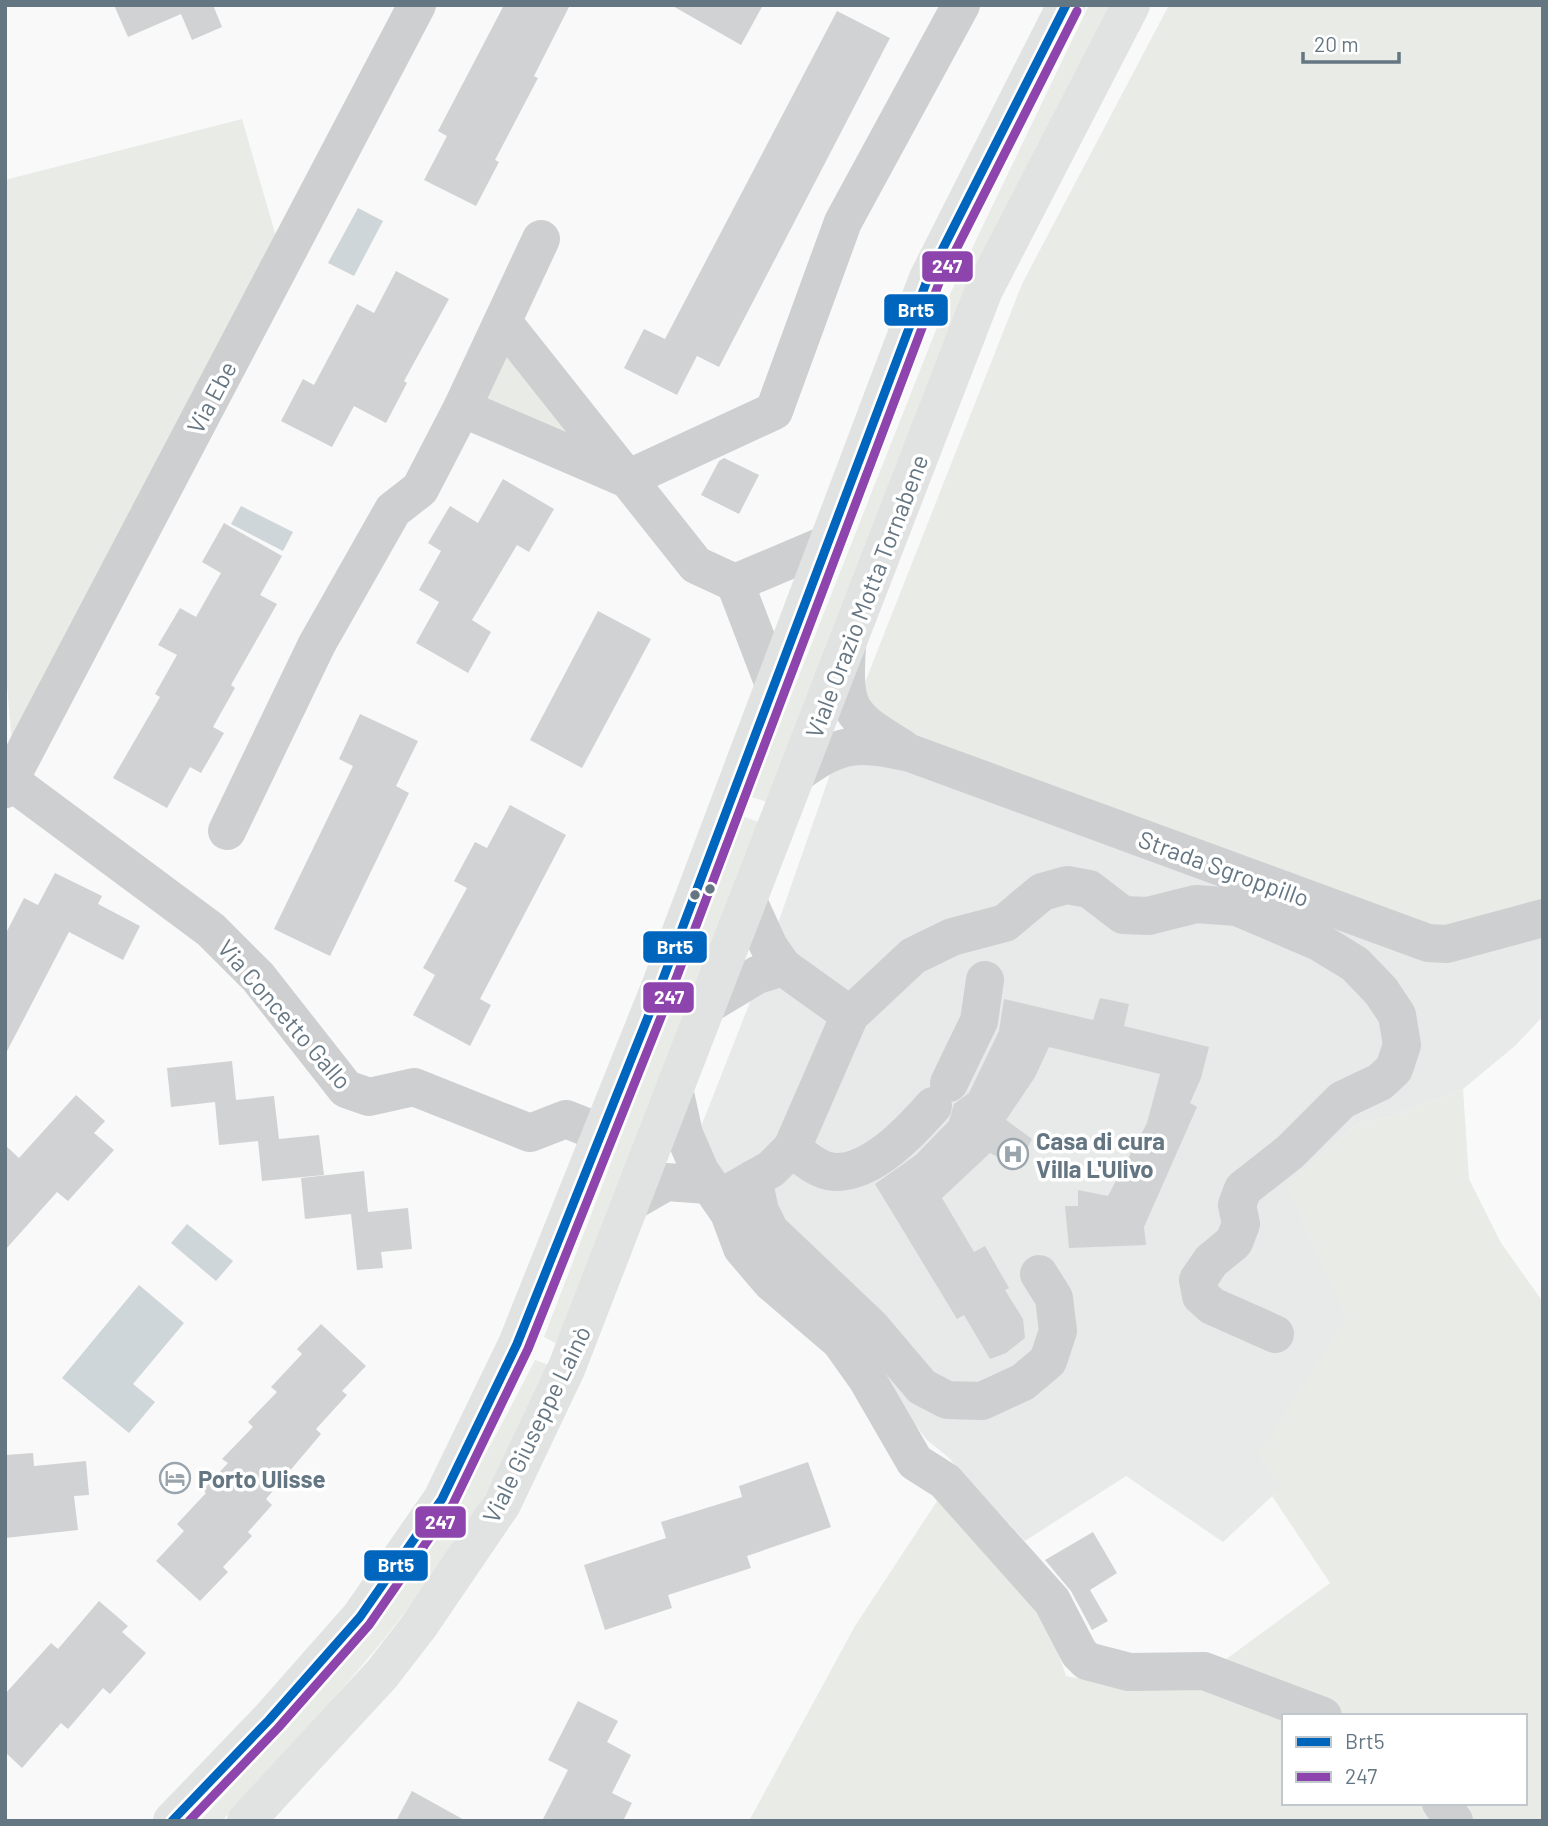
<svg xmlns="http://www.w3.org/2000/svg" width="1548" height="1826" viewBox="0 0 1548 1826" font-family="Barlow,sans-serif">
  <rect width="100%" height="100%" fill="#f9f9f9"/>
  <path fill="#e8e9e9" d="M 849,754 L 1543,930 L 1543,1016 L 1516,1045 L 1463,1089 L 1390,1117 L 1359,1122 L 1287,1185 L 1347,1318 L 1259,1455 L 1282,1487 L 1223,1542 L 1126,1476 L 1025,1541 L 948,1457 L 927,1440 L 701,1146 L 702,1124 L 754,992 L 834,763 Z"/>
  <g fill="#e8ebe6">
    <path d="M 1089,5 L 1113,5 L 768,802 L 751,797 L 951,292 Z"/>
    <path d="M 1169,5 L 1543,5 L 1543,902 L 1448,932 L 913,742 L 860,695 L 1022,284 Z"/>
    <path d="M 242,119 L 277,240 L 12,745 L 5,660 L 5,180 Z"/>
    <path d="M 508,356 L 586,450 L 484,397 L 503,360 Z"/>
    <path d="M 744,817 L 759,822 L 561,1346 L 544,1337 Z"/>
    <path d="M 1463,1089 L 1469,1179 L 1501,1243 L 1543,1302 L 1543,1821 L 1473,1821 L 1457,1803 L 1525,1803 L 1525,1716 L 1343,1716 L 1225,1660 L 1330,1583 L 1272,1496 L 1281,1487 L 1258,1455 L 1346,1318 L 1287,1185 L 1359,1122 L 1390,1117 Z"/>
    <path d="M 535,1360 L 549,1365 C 531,1403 514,1443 493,1480 C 422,1608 321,1714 222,1821 L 200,1821 C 273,1742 350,1665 411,1576 C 459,1507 497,1434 535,1360 Z"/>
    <path d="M 943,1492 L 1044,1612 L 1066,1676 L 1108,1684 L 1198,1681 L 1284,1716 L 1284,1803 L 1425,1803 L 1438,1821 L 749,1821 L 855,1626 Z"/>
  </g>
  <g fill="#ced6d9">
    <path d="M 358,208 L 383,221 L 354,276 L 328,263 Z"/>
    <path d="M 241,506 L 293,532 L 283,551 L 231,524 Z"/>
    <path d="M 187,1224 L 233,1261 L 216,1281 L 171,1243 Z"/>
    <path d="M 139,1285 L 184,1323 L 133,1384 L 155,1402 L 129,1433 L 62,1378 Z"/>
  </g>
  <g fill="#d0d2d3">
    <path d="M 114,5 L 213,5 L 222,27 L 192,40 L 181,14 L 128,37 Z"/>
    <path d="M 504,5 L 570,5 L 534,76 L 538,78 L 495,160 L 499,162 L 476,206 L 424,180 L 447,136 L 438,131 Z"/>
    <path d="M 671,5 L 763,5 L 741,45 Z"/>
    <path d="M 837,11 L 890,38 L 719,367 L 697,356 L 677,395 L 624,368 L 644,329 L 665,339 Z"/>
    <path d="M 396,271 L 449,299 L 404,381 L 407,383 L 386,423 L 354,406 L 332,447 L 281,421 L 303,379 L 314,385 L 357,304 L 374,313 Z"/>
    <path d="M 724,458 L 759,475 L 739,514 L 701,495 L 719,461 Z"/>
    <path d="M 503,479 L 554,509 L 529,552 L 517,545 L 472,620 L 491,632 L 468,673 L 416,643 L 439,602 L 419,590 L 441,551 L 428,543 L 450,506 L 478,523 Z"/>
    <path d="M 224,523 L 282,556 L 260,595 L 277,604 L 231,685 L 235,688 L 213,727 L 224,733 L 201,773 L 190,767 L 167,808 L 113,778 L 160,697 L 155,694 L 177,655 L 158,645 L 180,608 L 196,617 L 221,573 L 202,562 Z"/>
    <path d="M 598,611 L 651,639 L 582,768 L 530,740 Z"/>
    <path d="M 360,714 L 418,741 L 396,786 L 409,793 L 330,956 L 274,929 L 353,766 L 339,759 Z"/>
    <path d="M 510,805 L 566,835 L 480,999 L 491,1005 L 470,1046 L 413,1015 L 435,975 L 423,968 L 467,888 L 454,881 L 475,842 L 487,848 Z"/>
    <path d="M 55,873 L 102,896 L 98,904 L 140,926 L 123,960 L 69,932 L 5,1055 L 5,935 L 24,898 L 38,905 Z"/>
    <path d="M 1100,998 L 1129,1004 L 1124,1026 L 1209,1047 L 1201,1078 L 1190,1103 L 1197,1107 L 1144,1227 L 1146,1245 L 1069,1248 L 1065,1206 L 1078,1206 L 1078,1190 L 1108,1196 L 1147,1123 L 1160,1074 L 1049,1047 L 1035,1077 L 1006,1120 L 1032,1139 L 1018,1167 L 990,1153 L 942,1198 L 974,1252 L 985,1246 L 1009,1288 L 1005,1290 L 1023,1319 L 1025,1338 L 1006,1353 L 990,1359 L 964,1315 L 957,1319 L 875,1184 L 916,1155 L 949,1121 L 954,1104 L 969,1093 L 999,1031 L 1004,999 L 1093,1020 Z"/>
    <path d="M 232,1061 L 236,1100 L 274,1096 L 279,1139 L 319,1135 L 324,1175 L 262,1181 L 258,1141 L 219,1145 L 215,1102 L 171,1107 L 167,1068 Z"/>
    <path d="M 76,1095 L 105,1121 L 94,1133 L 114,1150 L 68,1201 L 57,1192 L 5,1250 L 5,1145 L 19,1158 Z"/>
    <path d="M 364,1171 L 368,1212 L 408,1208 L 412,1249 L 381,1252 L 383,1268 L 357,1270 L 351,1214 L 305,1219 L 301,1178 Z"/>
    <path d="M 321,1324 L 366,1366 L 342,1391 L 347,1395 L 316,1429 L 321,1434 L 266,1499 L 272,1505 L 248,1532 L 252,1536 L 223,1567 L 228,1572 L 200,1601 L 156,1561 L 184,1531 L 177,1524 L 206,1493 L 203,1490 L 228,1463 L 222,1459 L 253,1427 L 248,1422 L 277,1392 L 271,1387 L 302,1354 L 297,1349 Z"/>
    <path d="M 33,1453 L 34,1466 L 86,1461 L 89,1495 L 74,1496 L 78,1530 L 5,1538 L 5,1455 Z"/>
    <path d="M 808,1462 L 831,1527 L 747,1556 L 751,1568 L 668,1595 L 672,1608 L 605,1630 L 584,1565 L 666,1538 L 661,1522 L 742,1497 L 739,1486 Z"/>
    <path d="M 1093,1532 L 1117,1573 L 1090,1590 L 1108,1621 L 1092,1630 L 1071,1591 L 1045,1560 Z"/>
    <path d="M 99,1601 L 128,1626 L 122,1632 L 146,1653 L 110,1694 L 103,1688 L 68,1729 L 61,1723 L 22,1768 L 5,1752 L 5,1694 L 51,1643 L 58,1649 Z"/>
    <path d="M 578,1701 L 618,1721 L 607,1742 L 631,1755 L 612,1793 L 632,1803 L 623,1821 L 542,1821 L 568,1770 L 548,1760 Z"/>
    <path d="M 412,1791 L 466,1821 L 396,1821 Z"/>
  </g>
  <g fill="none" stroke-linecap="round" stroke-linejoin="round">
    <g stroke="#cecfd0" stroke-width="38">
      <path d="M 503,322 L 696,565 L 735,583 L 774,685"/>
      <path d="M 462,408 L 627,479 L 774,411 L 843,222 L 961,5"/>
      <path d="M 735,583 L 827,544"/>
      <path d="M 847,646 C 843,710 848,715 902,748"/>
      <path d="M 798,773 C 842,741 857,742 910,753 L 1428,943 L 1447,944 L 1543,918"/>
      <path d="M 5,777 L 211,930 L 258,977 L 346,1089 L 369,1097 L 414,1087 L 530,1133 L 566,1119 L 601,1133"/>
      <path d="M 5,789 L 417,5"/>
      <path d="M 227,831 L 317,644 L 393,510 L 420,489 L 462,408 L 541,239"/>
      <path d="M 748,901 L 769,947 L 783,967 L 850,1015"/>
      <path d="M 709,1004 L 757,975 L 783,967"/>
      <path d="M 949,1083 L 979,1021 L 985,980"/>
      <path d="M 675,1093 L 684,1134 L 700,1171 L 729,1213 L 742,1248 L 771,1282 L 840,1341 L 867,1379 L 915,1462 L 945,1481 L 1052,1601 L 1079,1653 L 1087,1661 L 1129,1672 L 1204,1671 L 1323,1716"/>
      <path d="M 792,1148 C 804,1158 818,1171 835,1172 C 872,1173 910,1132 933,1106"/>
      <path d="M 753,1179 L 760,1211 L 770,1231 L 871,1327 L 922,1387 L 947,1400 L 982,1401 L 1023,1382 L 1048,1361 L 1058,1331 L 1054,1298 L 1039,1274"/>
      <path d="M 720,1198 L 771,1169 L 792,1148 L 850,1015 L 913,956 L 952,937 L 1005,923 L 1042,892 L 1067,885 L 1089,889 L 1123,915 L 1148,916 L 1196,904 L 1237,907 L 1319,942 L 1355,964 L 1381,991 L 1397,1015 L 1402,1045 L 1394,1069 L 1380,1082 L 1342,1100 L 1290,1152 L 1243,1189 L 1237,1205 L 1241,1224 L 1234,1242 L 1211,1261 L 1198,1280 L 1201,1296 L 1212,1306 L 1275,1334"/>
      <path d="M 633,1201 L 666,1182 L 708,1185"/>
      <path d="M 1441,1803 L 1454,1821"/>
    </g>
    <g stroke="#e1e2e2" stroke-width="38">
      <path d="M 172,1821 L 269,1720 L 360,1617 L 442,1499 L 517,1344 L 660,987 L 928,278 L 1066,5"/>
      <path d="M 246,1821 L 382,1674 L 419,1626 L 502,1504 L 567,1367 L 984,290 L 1131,5"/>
    </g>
    <g stroke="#fff" stroke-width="14">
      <path id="bus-1" d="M 172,1821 L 269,1720 L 360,1617 L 442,1499 L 517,1344 L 660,987 L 928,278 L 1066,5"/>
    </g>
    <g stroke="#fff" stroke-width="14">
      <path id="bus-2" d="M 189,1821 L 278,1728 L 369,1625 L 453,1504 L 528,1349 L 671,992 L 939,283 L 1077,11"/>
    </g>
    <use href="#bus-1" stroke="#0065bd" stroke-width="9"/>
    <use href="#bus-2" stroke="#8e44ad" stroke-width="9"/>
  </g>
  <defs>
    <g id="hospital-ring" transform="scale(1.575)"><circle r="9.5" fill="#fff" stroke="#99a4ac" stroke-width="1.5"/><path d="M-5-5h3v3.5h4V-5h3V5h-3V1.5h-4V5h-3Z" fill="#99a4ac"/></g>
    <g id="hotel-ring" transform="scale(1.575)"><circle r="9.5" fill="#fff" stroke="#99a4ac" stroke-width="1.5"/><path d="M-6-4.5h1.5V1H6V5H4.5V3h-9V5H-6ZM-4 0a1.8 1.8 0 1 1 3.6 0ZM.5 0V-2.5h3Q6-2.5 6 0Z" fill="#99a4ac"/></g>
  </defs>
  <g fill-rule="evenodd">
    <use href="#hospital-ring" x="1013" y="1154"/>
    <use href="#hotel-ring" x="175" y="1478"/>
  </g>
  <g fill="#657683" stroke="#fff" stroke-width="2.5">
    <circle cx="710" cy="889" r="6"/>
    <circle cx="695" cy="895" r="6"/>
  </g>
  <g text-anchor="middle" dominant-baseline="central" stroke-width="7" stroke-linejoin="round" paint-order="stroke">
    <g font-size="24" fill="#657683" stroke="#fff">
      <text transform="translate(211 397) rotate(-62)">Via Ebe</text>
      <text transform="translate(866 596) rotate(-69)">Viale Orazio Motta Tornabene</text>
      <text transform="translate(1224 868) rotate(20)">Strada Sgroppillo</text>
      <text transform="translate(285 1014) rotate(49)">Via Concetto Gallo</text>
      <text transform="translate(536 1424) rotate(-64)">Viale Giuseppe Lainò</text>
    </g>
    <g font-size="24" font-weight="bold" fill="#657683" stroke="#fff" text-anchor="start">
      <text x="1036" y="1140">Casa di cura<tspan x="1036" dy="28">Villa L'Ulivo</tspan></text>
      <text x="198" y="1478">Porto Ulisse</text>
    </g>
  </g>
  <g stroke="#fff" stroke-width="2.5">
    <rect x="921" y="250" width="53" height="33" rx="7" fill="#8e44ad"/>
    <rect x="883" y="293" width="66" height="34" rx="7" fill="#0065bd"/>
    <rect x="642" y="930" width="66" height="34" rx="7" fill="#0065bd"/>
    <rect x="642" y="981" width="53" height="33" rx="7" fill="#8e44ad"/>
    <rect x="414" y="1505" width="53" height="34" rx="7" fill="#8e44ad"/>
    <rect x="363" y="1549" width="66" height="33" rx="7" fill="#0065bd"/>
  </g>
  <g font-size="19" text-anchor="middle" font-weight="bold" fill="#fff">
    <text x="947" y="273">247</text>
    <text x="916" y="317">Brt5</text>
    <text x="675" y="954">Brt5</text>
    <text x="669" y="1004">247</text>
    <text x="440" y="1529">247</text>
    <text x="396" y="1572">Brt5</text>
  </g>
  <rect width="1548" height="1826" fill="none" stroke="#657683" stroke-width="14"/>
  <rect x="1282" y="1714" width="245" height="91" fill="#ffffff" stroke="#c1c8cd" stroke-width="2"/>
  <rect x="1296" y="1737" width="35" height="10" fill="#0065bd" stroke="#c1c8cd" stroke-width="2"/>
  <text x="1345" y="1749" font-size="21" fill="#657683">Brt5</text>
  <rect x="1296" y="1772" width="35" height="10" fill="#8e44ad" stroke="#c1c8cd" stroke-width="2"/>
  <text x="1345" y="1784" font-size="21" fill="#657683">247</text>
  <path d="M1303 52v10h96v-10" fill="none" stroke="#657683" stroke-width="3.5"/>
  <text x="1314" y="52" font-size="21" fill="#657683" stroke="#ffffff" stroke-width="5" paint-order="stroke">20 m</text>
</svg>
